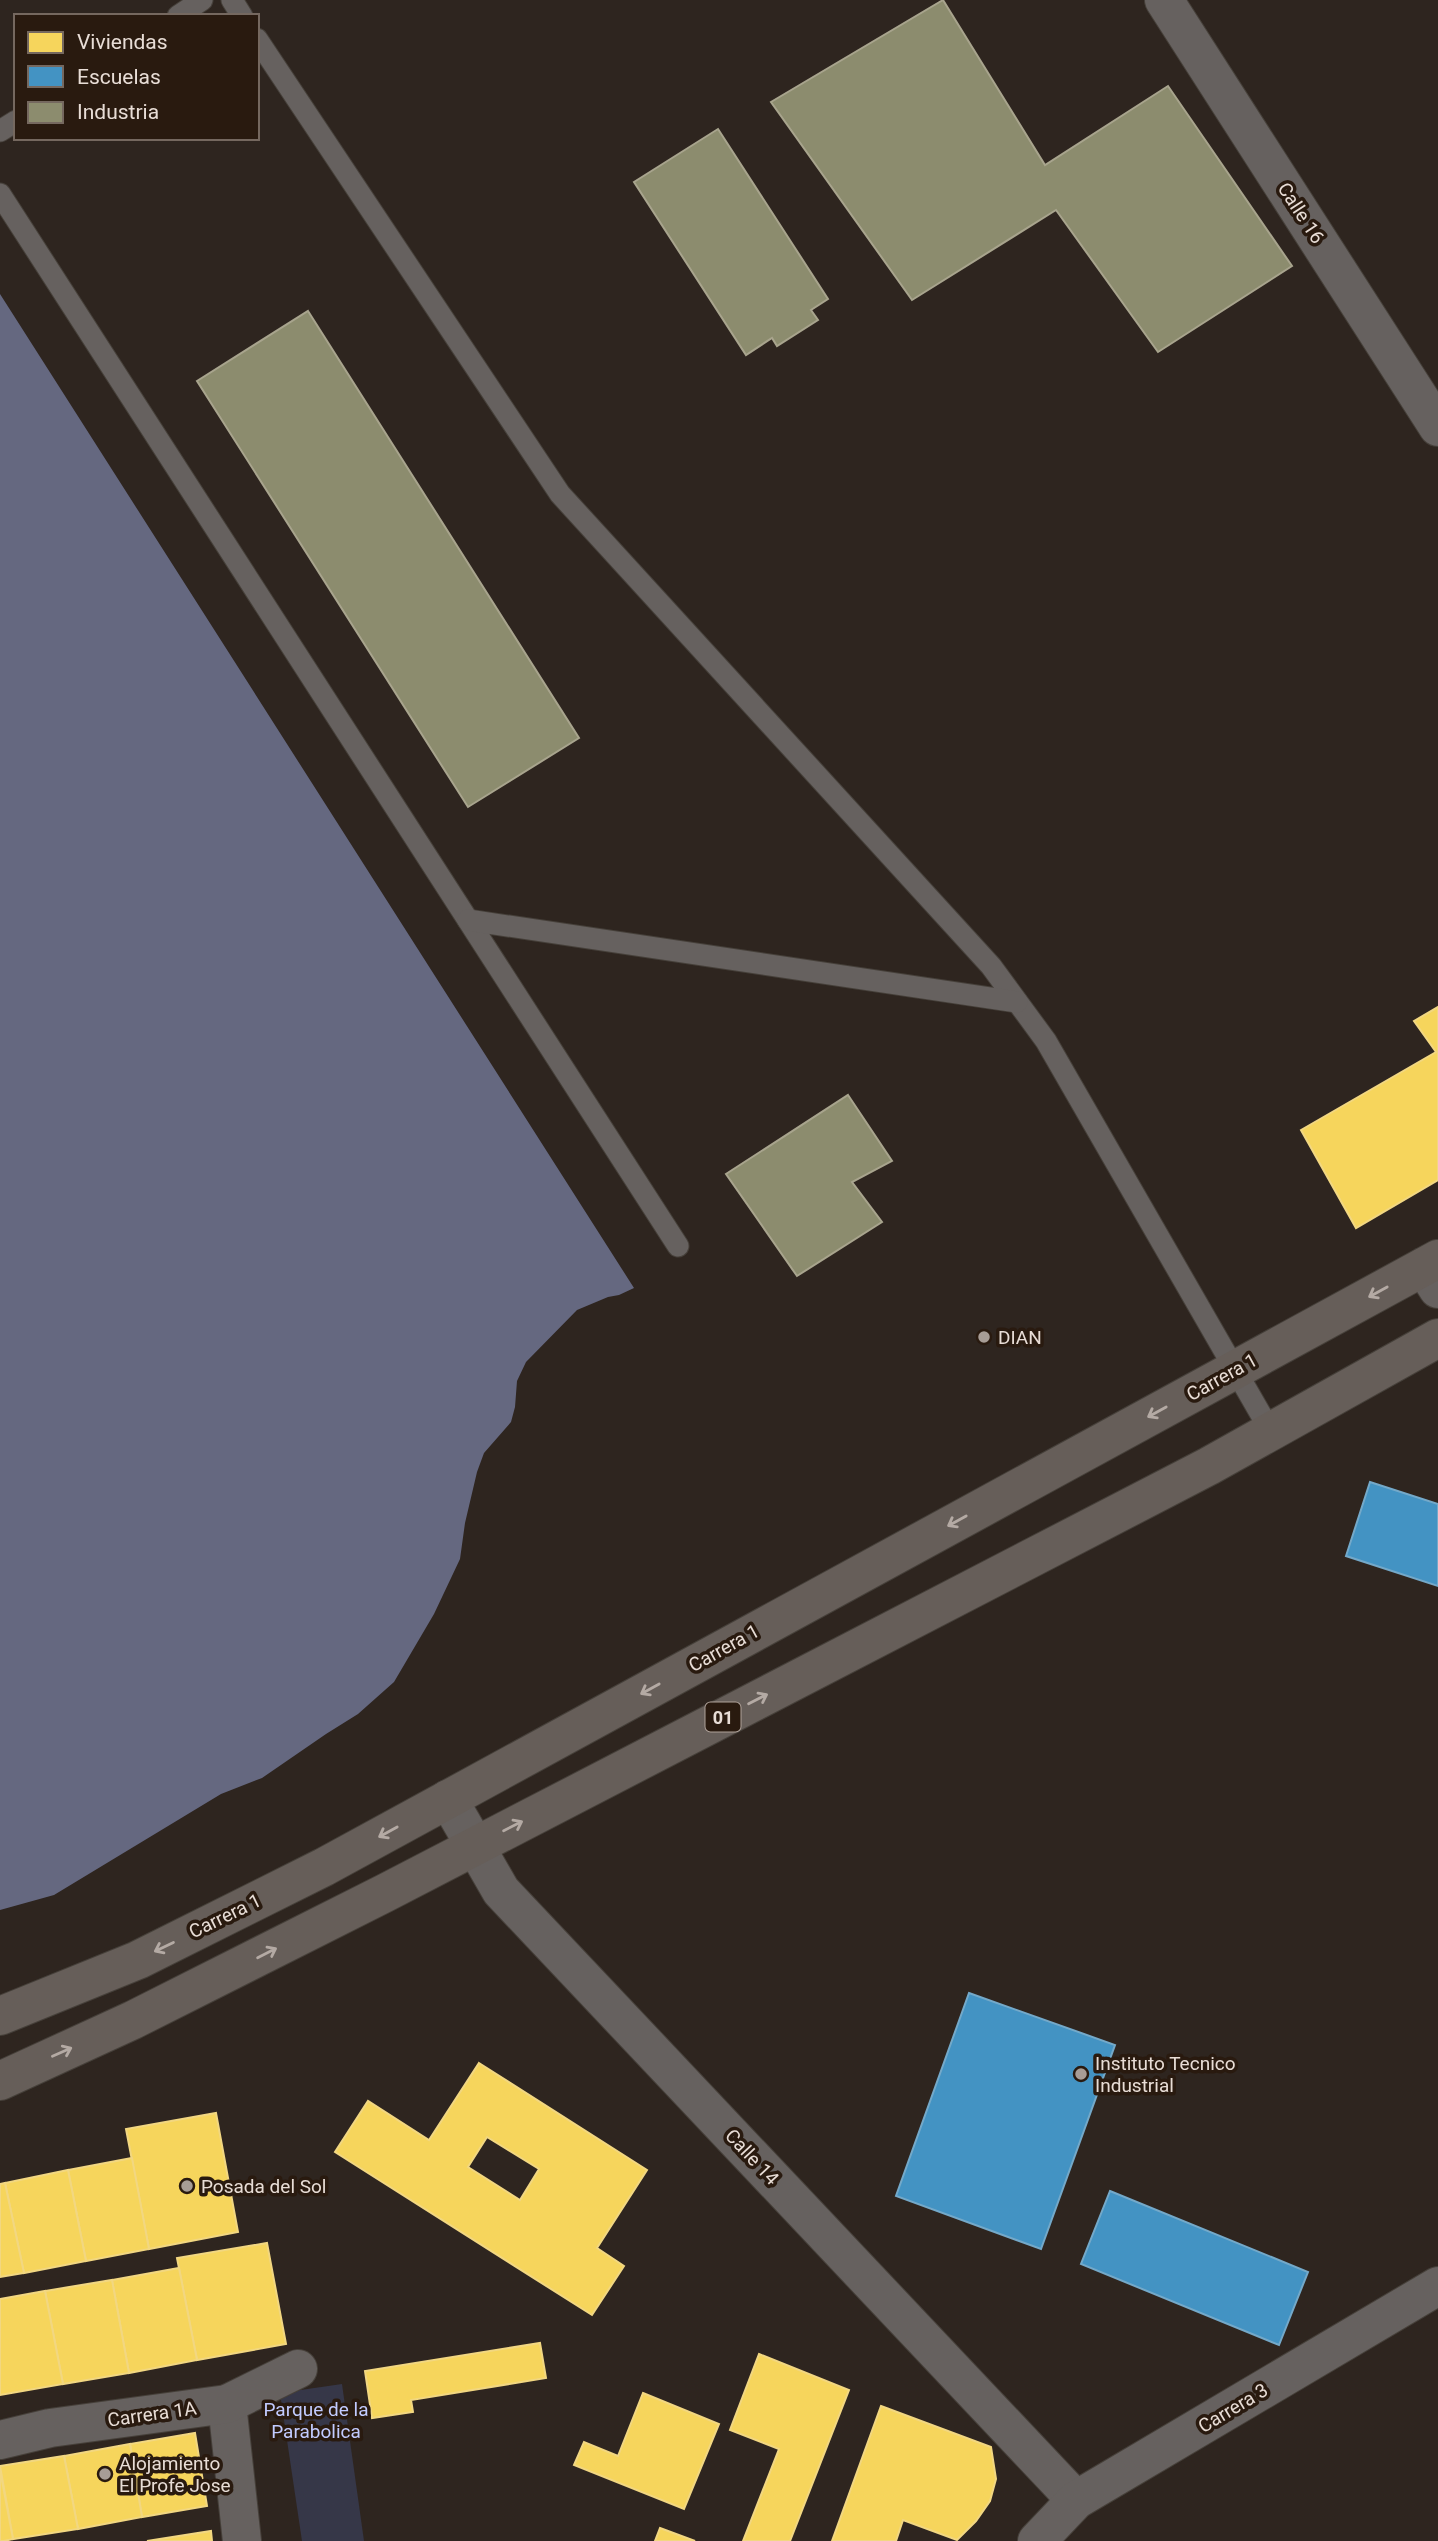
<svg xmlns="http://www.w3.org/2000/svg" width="1438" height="2541" viewBox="0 0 1438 2541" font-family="Roboto,sans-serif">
  <rect width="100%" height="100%" fill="#2e251f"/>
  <path fill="#363748" d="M 342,2384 L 364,2541 L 302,2541 L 280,2393 Z"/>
  <path fill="#656880" d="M 0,294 L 634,1288 L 619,1295 L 608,1297 L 577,1310 L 526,1362 L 517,1381 L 515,1407 L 511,1422 L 484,1453 L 477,1472 L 465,1523 L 460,1559 L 434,1614 L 394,1682 L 358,1714 L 326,1734 L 262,1778 L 221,1794 L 54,1895 L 0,1910 Z"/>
  <g fill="#f6d55c" stroke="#f2d781" stroke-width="2" fill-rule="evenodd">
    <path d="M 1438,1007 L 1438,1180 L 1356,1228 L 1301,1130 L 1436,1052 L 1414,1021 Z"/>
    <path d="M 479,2063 L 647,2170 L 597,2248 L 624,2266 L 592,2315 L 335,2152 L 368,2101 L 429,2140 ZM 487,2137 L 539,2169 L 520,2200 L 468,2167 Z"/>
    <path d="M 216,2113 L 238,2232 L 149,2249 L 126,2129 Z"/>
    <path d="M 132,2158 L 149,2249 L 86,2261 L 68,2170 Z"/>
    <path d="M 68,2170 L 86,2261 L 24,2273 L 5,2183 Z"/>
    <path d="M 5,2183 L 24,2273 L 0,2277 L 0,2184 Z"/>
    <path d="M 267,2243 L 286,2344 L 197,2360 L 177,2258 Z"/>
    <path d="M 179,2268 L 197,2360 L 129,2373 L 112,2280 Z"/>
    <path d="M 112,2280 L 129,2373 L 63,2384 L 45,2291 Z"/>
    <path d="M 45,2291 L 63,2384 L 0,2395 L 0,2299 Z"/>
    <path d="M 540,2343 L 546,2378 L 411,2400 L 413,2412 L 372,2418 L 365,2371 Z"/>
    <path d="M 759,2354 L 849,2390 L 790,2541 L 743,2541 L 779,2449 L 730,2430 Z"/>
    <path d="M 643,2393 L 719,2424 L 684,2509 L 574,2465 L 584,2442 L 618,2456 Z"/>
    <path d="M 881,2406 L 991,2447 L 996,2479 L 990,2501 L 976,2521 L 957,2540 L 903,2520 L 896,2541 L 832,2541 Z"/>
    <path d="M 195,2433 L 207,2506 L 142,2517 L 130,2444 Z"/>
    <path d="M 130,2444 L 142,2517 L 78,2529 L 64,2456 Z"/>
    <path d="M 64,2456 L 78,2529 L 13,2539 L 0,2466 Z"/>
    <path d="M 0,2470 L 13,2539 L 4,2541 L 0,2541 Z"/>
    <path d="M 660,2528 L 695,2541 L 655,2541 Z"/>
    <path d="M 211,2531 L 212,2541 L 147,2541 Z"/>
  </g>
  <g fill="#4393c3" stroke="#74a9c9" stroke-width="2">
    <path d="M 1370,1482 L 1438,1504 L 1438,1586 L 1346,1556 Z"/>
    <path d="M 969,1993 L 1115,2045 L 1041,2249 L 896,2196 Z"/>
    <path d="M 1110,2191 L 1308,2272 L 1279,2345 L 1081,2264 Z"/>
  </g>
  <g fill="#8c8c6e" stroke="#a8a48d" stroke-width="2">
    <path d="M 943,0 L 1045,165 L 1168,86 L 1292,266 L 1158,352 L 1056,210 L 912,300 L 771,102 Z"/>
    <path d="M 718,129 L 828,299 L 811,310 L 818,320 L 777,346 L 772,338 L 746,355 L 634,182 Z"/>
    <path d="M 308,311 L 579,738 L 468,807 L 197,381 Z"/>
    <path d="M 848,1095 L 892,1161 L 852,1182 L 882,1222 L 797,1276 L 726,1174 Z"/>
  </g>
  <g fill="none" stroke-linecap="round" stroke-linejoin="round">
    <g stroke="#46403a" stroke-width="23">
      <g id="lane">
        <path d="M 232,0 L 242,16"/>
        <path d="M 178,16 L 202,0"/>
        <path d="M 257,39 L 560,494 L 991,966 L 1046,1041 L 1271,1432"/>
        <path d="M 0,131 L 16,121"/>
        <path d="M 0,194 L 678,1246"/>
        <path d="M 468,920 L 1017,1002"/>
      </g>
    </g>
    <g stroke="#46403a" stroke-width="40">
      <g id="street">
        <path d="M 1164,0 L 1438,427"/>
        <path d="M 1424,1267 L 1438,1289"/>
        <path d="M 448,1799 L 501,1891 L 1076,2500"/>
        <path d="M 227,2404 L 242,2541"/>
        <path d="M 0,2440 L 50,2428 L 227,2404 L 298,2369"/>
        <path d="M 1037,2541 L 1076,2500 L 1438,2286"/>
      </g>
    </g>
    <g stroke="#46403a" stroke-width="40">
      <g id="highway">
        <path d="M 0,2016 L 138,1960 L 324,1867 L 1438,1259"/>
        <path d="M 0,2081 L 133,2020 L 385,1893 L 1209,1466 L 1438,1338"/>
      </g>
    </g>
    <use href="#lane" stroke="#66615f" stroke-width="21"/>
    <use href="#street" stroke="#66615f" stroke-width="38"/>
    <use href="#highway" stroke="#665e59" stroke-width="38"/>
  </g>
  <defs><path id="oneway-shaft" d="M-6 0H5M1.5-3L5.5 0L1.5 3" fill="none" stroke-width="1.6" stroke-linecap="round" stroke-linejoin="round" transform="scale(1.75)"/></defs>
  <g stroke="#b4aaa4">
    <use href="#oneway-shaft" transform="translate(1378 1292) rotate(151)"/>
    <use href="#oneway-shaft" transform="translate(1157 1412) rotate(151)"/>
    <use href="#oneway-shaft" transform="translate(957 1521) rotate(151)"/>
    <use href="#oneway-shaft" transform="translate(650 1689) rotate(151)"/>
    <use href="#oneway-shaft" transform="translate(758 1699) rotate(-27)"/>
    <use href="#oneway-shaft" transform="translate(513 1826) rotate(-27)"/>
    <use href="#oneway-shaft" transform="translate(388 1832) rotate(151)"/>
    <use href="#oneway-shaft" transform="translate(164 1947) rotate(154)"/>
    <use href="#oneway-shaft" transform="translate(267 1953) rotate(-27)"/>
    <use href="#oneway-shaft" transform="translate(62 2052) rotate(-24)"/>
  </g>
  <g fill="#a79d96" stroke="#291a0f" stroke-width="2.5">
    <circle cx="984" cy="1337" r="7"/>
    <circle cx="1081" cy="2074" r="7"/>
    <circle cx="187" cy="2186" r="7"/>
    <circle cx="105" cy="2474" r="7"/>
  </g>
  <g text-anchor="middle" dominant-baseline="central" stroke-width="7" stroke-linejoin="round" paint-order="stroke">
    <rect fill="#291a0f" stroke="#afa29a" stroke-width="2" x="705.5" y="1702.5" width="35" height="29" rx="5"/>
    <g font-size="18" font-weight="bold" fill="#e8ddd6">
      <text x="723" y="1717">01</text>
    </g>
    <g font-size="19" fill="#e8ddd6" stroke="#291a0f">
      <text transform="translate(1301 213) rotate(57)">Calle 16</text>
      <text transform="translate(1222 1377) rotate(-29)">Carrera 1</text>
      <text transform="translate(724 1648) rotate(-29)">Carrera 1</text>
      <text transform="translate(225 1916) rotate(-26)">Carrera 1</text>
      <text transform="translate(752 2157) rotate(47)">Calle 14</text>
      <text transform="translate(1233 2408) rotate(-31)">Carrera 3</text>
      <text transform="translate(152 2414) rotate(-8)">Carrera 1A</text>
    </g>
    <g font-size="19" fill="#e8ddd6" stroke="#291a0f" text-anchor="start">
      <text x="998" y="1337">DIAN</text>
      <text x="1095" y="2063">Instituto Tecnico<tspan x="1095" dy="22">Industrial</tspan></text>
      <text x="201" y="2186">Posada del Sol</text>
      <text x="119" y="2463">Alojamiento<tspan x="119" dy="22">El Profe Jose</tspan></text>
    </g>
    <g font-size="19" fill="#c2cbff" stroke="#291a0f">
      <text x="316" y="2409">Parque de la<tspan x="316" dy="22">Parabolica</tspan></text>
    </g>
  </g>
  <rect x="14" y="14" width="245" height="126" fill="#291a0f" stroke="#75685f" stroke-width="2"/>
  <rect x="28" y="32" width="35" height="21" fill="#f6d55c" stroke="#75685f" stroke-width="2"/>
  <text x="77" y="49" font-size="21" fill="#e8ddd6">Viviendas</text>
  <rect x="28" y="66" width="35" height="21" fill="#4393c3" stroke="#75685f" stroke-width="2"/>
  <text x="77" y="84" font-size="21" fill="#e8ddd6">Escuelas</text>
  <rect x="28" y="102" width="35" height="21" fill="#8c8c6e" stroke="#75685f" stroke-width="2"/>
  <text x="77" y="119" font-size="21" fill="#e8ddd6">Industria</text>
</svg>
